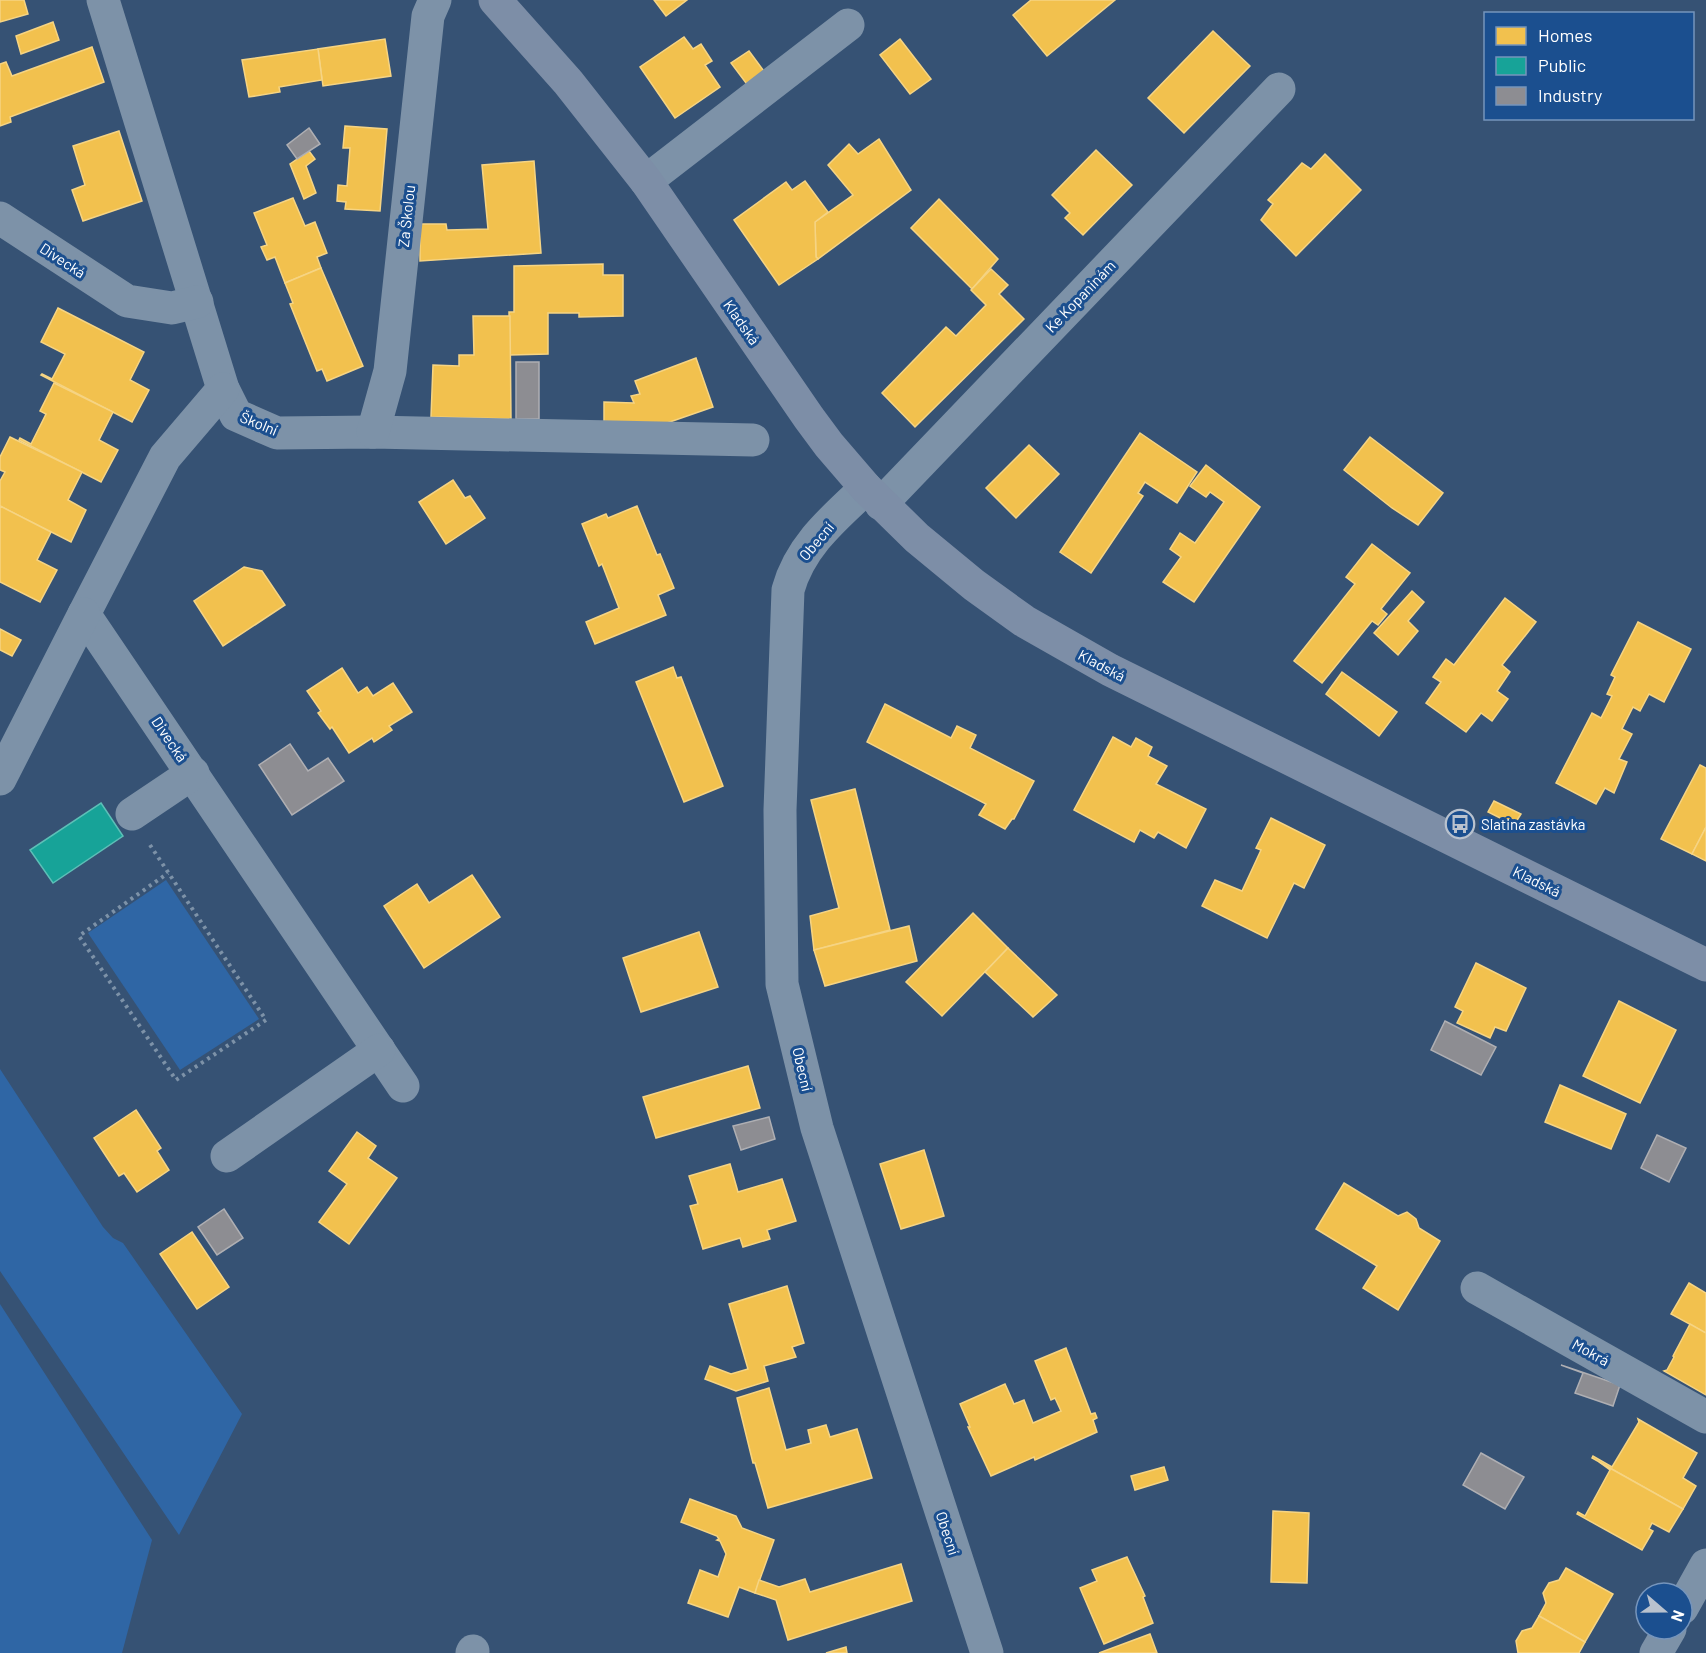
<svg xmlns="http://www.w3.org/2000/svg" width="1706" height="1653" viewBox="0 0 1706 1653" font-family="Barlow,sans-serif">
  <rect width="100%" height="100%" fill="#365274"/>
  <g fill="#2f66a5">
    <path d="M 166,880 L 259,1019 L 180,1070 L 88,933 Z"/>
    <path d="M 0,1069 L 103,1227 L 113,1238 L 123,1243 L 242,1414 L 179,1535 L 0,1271 Z"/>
    <path d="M 0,1304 L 152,1540 L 122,1653 L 0,1653 Z"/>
  </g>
  <g fill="#f2c14e" stroke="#f6d483" stroke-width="1.5">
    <path d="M 0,0 L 24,0 L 28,14 L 0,22 Z"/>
    <path d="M 654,0 L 687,0 L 666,16 Z"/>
    <path d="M 1031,0 L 1115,0 L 1047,56 L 1013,15 Z"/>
    <path d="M 53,22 L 59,40 L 21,54 L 16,36 Z"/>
    <path d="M 1213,31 L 1250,66 L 1184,133 L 1148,98 Z"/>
    <path d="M 684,37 L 693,49 L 701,44 L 712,61 L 705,65 L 720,87 L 675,118 L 640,67 Z"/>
    <path d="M 385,39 L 391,76 L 323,86 L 318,49 Z"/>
    <path d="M 900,39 L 931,79 L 910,94 L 880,55 Z"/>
    <path d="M 92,47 L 104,82 L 10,117 L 11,122 L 0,126 L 0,64 L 6,62 L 12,76 Z"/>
    <path d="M 318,49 L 322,80 L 279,87 L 280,92 L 249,97 L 242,60 Z"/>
    <path d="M 749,51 L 766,74 L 749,87 L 731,63 Z"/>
    <path d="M 345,126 L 387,129 L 380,211 L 345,209 L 346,202 L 337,201 L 338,185 L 347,186 L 350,148 L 343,148 Z"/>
    <path d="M 119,131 L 142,201 L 83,221 L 72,190 L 85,185 L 73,146 Z"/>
    <path d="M 879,139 L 911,190 L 818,259 L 816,257 L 815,222 L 853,195 L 828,165 L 849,144 L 858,154 Z"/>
    <path d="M 1096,150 L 1132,185 L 1083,235 L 1065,218 L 1070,213 L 1052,195 Z"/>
    <path d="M 309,151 L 315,159 L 306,166 L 316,193 L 304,199 L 290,164 Z"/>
    <path d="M 1325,154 L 1361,190 L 1296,256 L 1261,220 L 1273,204 L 1268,200 L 1302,163 L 1311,169 Z"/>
    <path d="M 534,161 L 541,253 L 420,261 L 420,224 L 446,224 L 447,230 L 488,229 L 482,165 Z"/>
    <path d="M 805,181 L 828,212 L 815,222 L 816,257 L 818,259 L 779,285 L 734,220 L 786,182 L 792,190 Z"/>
    <path d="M 293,198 L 305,226 L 315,222 L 327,253 L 317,257 L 321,268 L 285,283 L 275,257 L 267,260 L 261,247 L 267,245 L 254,213 Z"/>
    <path d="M 939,199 L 998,259 L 972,289 L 911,228 Z"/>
    <path d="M 603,264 L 603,275 L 623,275 L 623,316 L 579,317 L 579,313 L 548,313 L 548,354 L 510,355 L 509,312 L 514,312 L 514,266 Z"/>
    <path d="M 321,268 L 363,366 L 327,381 L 322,369 L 317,371 L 290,304 L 293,303 L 285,283 Z"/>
    <path d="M 991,269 L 1008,285 L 999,294 L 1024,319 L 915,427 L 882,393 L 946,327 L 956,336 L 986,305 L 971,290 Z"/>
    <path d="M 58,308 L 144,352 L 130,380 L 149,390 L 132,422 L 41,375 L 42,374 L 52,379 L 65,354 L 41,342 Z"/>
    <path d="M 473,316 L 510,316 L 511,419 L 431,417 L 433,365 L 459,366 L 459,355 L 474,355 Z"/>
    <path d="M 696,358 L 713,407 L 667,423 L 604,422 L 604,402 L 634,403 L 631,396 L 640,394 L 635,381 Z"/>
    <path d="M 54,383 L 113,412 L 99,440 L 118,450 L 101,482 L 19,440 L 20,438 L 31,444 L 46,414 L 40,411 Z"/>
    <path d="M 1140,433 L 1197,472 L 1177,503 L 1145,482 L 1138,493 L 1143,496 L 1091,573 L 1060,552 Z"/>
    <path d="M 10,437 L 82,472 L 68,500 L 86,510 L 71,542 L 0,506 L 0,481 L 5,472 L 0,470 L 0,457 Z"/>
    <path d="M 1370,437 L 1443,493 L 1418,525 L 1392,508 L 1344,470 Z"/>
    <path d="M 1029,445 L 1059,474 L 1016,518 L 986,488 Z"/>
    <path d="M 1206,465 L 1260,507 L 1194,602 L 1163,582 L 1181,557 L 1170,549 L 1180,533 L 1195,543 L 1224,502 L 1210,492 L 1206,497 L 1190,486 Z"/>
    <path d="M 453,480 L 465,498 L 470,496 L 485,518 L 446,544 L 419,502 Z"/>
    <path d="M 0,506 L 51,532 L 37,560 L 57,570 L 40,602 L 0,582 Z"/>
    <path d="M 637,506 L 657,555 L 660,554 L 674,588 L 658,595 L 666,615 L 595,644 L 586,622 L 619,608 L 602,564 L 599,566 L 582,524 L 606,514 L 608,518 Z"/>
    <path d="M 1372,544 L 1410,573 L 1381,609 L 1387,614 L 1378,625 L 1372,621 L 1322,683 L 1294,661 L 1355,584 L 1346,577 Z"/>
    <path d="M 244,567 L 262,571 L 285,605 L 223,646 L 194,601 Z"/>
    <path d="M 1412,591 L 1424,602 L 1408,621 L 1418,631 L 1398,655 L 1374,633 Z"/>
    <path d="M 1505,598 L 1536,622 L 1502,665 L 1510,672 L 1497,691 L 1508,699 L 1492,721 L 1481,713 L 1466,732 L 1426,703 L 1441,682 L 1433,677 L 1446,659 L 1454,665 Z"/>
    <path d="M 1638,622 L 1691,649 L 1664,702 L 1649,694 L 1640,711 L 1633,707 L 1622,729 L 1632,734 L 1619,759 L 1627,762 L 1614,793 L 1605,788 L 1596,804 L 1556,783 L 1592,713 L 1601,718 L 1612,696 L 1607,694 L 1615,677 L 1611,675 Z"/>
    <path d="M 0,629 L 21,640 L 12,656 L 0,650 Z"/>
    <path d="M 673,667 L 677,678 L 681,677 L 723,786 L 684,802 L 636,682 Z"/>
    <path d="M 342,668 L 358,693 L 367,687 L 373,696 L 393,683 L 412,712 L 389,726 L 392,730 L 374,742 L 372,738 L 349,753 L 332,727 L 330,729 L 318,713 L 321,711 L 307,691 Z"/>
    <path d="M 1342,672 L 1397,712 L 1379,736 L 1326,694 Z"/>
    <path d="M 885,704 L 951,738 L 957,726 L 976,735 L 970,748 L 1034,781 L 1014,819 L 1012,819 L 1005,829 L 979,815 L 986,804 L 867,742 Z"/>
    <path d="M 1113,737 L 1131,747 L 1136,738 L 1152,747 L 1148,756 L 1167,766 L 1156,784 L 1206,809 L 1186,848 L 1158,832 L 1154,838 L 1140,830 L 1134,842 L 1074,810 Z"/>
    <path d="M 1700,765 L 1706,768 L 1706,827 L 1692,854 L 1661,839 Z"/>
    <path d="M 855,789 L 890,930 L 814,950 L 810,916 L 839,908 L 811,800 Z"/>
    <path d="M 1494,801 L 1521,814 L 1514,825 L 1488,812 Z"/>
    <path d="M 1271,818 L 1325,845 L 1304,888 L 1294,883 L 1267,938 L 1202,906 L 1215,880 L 1242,891 L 1261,850 L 1256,848 Z"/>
    <path d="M 1706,827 L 1706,861 L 1692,854 Z"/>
    <path d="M 472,875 L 500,917 L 424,968 L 384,906 L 417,884 L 429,903 Z"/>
    <path d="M 973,913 L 1008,948 L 942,1016 L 906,982 Z"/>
    <path d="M 909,926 L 917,961 L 825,986 L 814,950 Z"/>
    <path d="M 699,932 L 718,987 L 641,1012 L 623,958 Z"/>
    <path d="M 1008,948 L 1057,995 L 1033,1017 L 985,972 Z"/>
    <path d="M 1476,963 L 1526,988 L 1506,1031 L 1495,1027 L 1490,1038 L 1457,1023 L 1463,1011 L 1455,1007 Z"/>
    <path d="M 1619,1001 L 1676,1030 L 1640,1103 L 1583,1076 Z"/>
    <path d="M 748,1066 L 760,1108 L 656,1138 L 643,1097 Z"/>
    <path d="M 1560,1085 L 1626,1114 L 1611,1149 L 1545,1122 Z"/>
    <path d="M 136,1110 L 161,1148 L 157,1151 L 169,1170 L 137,1192 L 124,1173 L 119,1176 L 94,1138 Z"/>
    <path d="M 357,1132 L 376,1146 L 368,1158 L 397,1178 L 349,1244 L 319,1222 L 347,1184 L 329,1171 Z"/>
    <path d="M 924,1150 L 944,1216 L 901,1229 L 880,1164 Z"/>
    <path d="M 730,1164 L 738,1192 L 782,1179 L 796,1221 L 767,1230 L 770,1239 L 743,1247 L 740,1238 L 703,1249 L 690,1206 L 698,1204 L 689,1176 Z"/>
    <path d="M 1344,1183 L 1398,1216 L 1407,1212 L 1416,1219 L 1419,1228 L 1440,1241 L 1398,1310 L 1363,1288 L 1377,1266 L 1316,1229 Z"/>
    <path d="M 192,1232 L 229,1287 L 197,1309 L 160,1254 Z"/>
    <path d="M 1689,1283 L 1706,1293 L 1706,1333 L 1671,1314 Z"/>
    <path d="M 787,1286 L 804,1343 L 792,1347 L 796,1357 L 764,1366 L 768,1381 L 736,1391 L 705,1379 L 710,1366 L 731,1374 L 748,1369 L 729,1304 Z"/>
    <path d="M 1690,1324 L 1706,1333 L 1706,1395 L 1664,1371 L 1667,1370 L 1674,1357 L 1673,1356 Z"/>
    <path d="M 1066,1348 L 1091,1414 L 1095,1413 L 1097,1418 L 1093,1420 L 1097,1432 L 1035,1460 L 1034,1457 L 991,1476 L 968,1427 L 970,1427 L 960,1404 L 1005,1384 L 1014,1404 L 1024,1400 L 1033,1423 L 1061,1411 L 1055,1398 L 1051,1400 L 1035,1361 Z"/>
    <path d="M 769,1388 L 786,1450 L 811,1443 L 808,1430 L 826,1425 L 830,1437 L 857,1429 L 872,1478 L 768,1508 L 755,1463 L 753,1463 L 737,1398 Z"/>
    <path d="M 1638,1419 L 1697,1453 L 1683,1478 L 1696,1486 L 1683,1509 L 1592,1458 L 1593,1456 L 1612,1467 L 1639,1422 Z"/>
    <path d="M 1599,1462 L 1683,1509 L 1669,1532 L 1652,1523 L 1649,1529 L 1653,1531 L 1642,1550 L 1577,1514 L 1578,1512 L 1585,1516 L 1610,1470 Z"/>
    <path d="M 1164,1467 L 1168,1480 L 1135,1490 L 1131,1476 Z"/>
    <path d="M 690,1499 L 736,1516 L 742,1528 L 774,1540 L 755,1593 L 739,1587 L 728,1617 L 688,1603 L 700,1570 L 718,1577 L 726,1554 L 720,1541 L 717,1540 L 719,1539 L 717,1536 L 681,1522 Z"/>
    <path d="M 1273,1511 L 1309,1513 L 1307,1583 L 1271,1582 Z"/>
    <path d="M 1127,1557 L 1145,1596 L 1143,1597 L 1153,1623 L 1104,1644 L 1080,1588 L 1097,1581 L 1092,1570 Z"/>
    <path d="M 901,1564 L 912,1601 L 788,1640 L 776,1600 L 755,1593 L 759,1580 L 779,1587 L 805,1579 L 810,1592 Z"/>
    <path d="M 1566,1568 L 1613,1594 L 1585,1642 L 1539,1616 L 1546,1603 L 1543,1593 L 1549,1583 L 1559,1580 Z"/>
    <path d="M 1539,1616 L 1585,1642 L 1579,1653 L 1518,1653 L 1516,1641 L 1522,1631 L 1532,1628 Z"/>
    <path d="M 1150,1634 L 1157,1653 L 1099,1653 Z"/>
    <path d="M 846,1647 L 847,1653 L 826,1653 Z"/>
  </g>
  <path fill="#17a398" stroke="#5dbfb7" stroke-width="1.5" d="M 101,803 L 123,836 L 53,883 L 30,850 Z"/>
  <g fill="#8d8d92" stroke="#afafb3" stroke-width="1.5">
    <path d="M 309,128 L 320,144 L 297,159 L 287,145 Z"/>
    <rect x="516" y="362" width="23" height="57"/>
    <path d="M 290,744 L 308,771 L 328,758 L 344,781 L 292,815 L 259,765 Z"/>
    <path d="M 1445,1021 L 1496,1047 L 1481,1075 L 1431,1050 Z"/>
    <path d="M 769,1117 L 775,1139 L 741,1150 L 733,1126 Z"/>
    <path d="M 1657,1135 L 1686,1148 L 1669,1182 L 1641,1168 Z"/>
    <path d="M 224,1209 L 243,1238 L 217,1255 L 198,1227 Z"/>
    <path d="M 1561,1365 L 1620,1385 L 1613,1406 L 1575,1393 L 1583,1373 Z"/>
    <path d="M 1481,1453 L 1524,1477 L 1505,1509 L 1463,1485 Z"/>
  </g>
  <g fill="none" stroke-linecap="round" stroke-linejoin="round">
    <path stroke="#7d92a8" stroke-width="4" stroke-dasharray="3 4.5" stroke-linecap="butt" d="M 150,845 L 266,1020 L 176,1080 L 79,936 L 168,873"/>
    <g stroke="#7d92a8" stroke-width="33">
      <path d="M 103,0 L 223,389 L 236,415 L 277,433 L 373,432 L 753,440"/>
      <path d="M 646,181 L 848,25"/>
      <path d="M 0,218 L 127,301 L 172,308 L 197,302"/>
      <path d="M 223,389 L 165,457 L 84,614 L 403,1086"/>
      <path d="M 373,432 L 390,371 L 428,16 L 435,0"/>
      <path d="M 866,488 C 834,518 800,546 788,590 L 780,810 L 782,984 L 817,1128 L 987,1653"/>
      <path d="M 881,504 L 1279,89"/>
      <path d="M 0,779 L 84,614"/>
      <path d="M 132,814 L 193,773"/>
      <path d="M 227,1156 L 379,1050"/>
      <path d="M 1477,1288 L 1706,1417"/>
      <path d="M 1682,1608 L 1706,1565"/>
      <path d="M 472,1653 L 473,1651"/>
      <path d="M 1656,1653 L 1670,1629"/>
    </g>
    <path stroke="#7d8ea7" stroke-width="33" d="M 495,0 L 568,82 L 646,181 L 809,418 L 829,445 L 866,488 L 917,538 L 974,585 L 1024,621 L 1110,670 L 1706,965"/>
  </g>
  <defs>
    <g id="bus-ring" transform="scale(1.5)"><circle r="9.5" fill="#1b4f8f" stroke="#b9c2ce" stroke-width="1.5"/><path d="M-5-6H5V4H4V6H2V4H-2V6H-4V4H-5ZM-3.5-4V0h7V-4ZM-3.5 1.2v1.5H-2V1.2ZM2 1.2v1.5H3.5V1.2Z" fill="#b9c2ce"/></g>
  </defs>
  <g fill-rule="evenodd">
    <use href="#bus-ring" x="1460" y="824"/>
  </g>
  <g text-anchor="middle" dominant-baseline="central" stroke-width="6" stroke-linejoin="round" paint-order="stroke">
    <g font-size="15" fill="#fff" stroke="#1b4f8f">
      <text transform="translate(406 216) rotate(-84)">Za Školou</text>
      <text transform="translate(63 260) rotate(33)">Divecká</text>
      <text transform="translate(1080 296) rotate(-46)">Ke Kopaninám</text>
      <text transform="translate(742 322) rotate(55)">Kladská</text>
      <text transform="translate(259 423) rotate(22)">Školní</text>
      <text transform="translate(816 541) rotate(-50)">Obecní</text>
      <text transform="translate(1102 665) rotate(28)">Kladská</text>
      <text transform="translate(170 739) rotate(56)">Divecká</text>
      <text transform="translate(1537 881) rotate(26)">Kladská</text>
      <text transform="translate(803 1069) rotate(77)">Obecní</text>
      <text transform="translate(1591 1352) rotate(29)">Mokrá</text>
      <text transform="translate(948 1533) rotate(72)">Obecní</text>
    </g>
    <g font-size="15" fill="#fff" stroke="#1b4f8f" text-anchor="start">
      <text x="1481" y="824">Slatina zastávka</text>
    </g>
  </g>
  <rect x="1484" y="12" width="210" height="108" fill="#1b4f8f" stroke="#7695bc" stroke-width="1.5"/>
  <rect x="1496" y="27" width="30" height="18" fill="#f2c14e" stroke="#7695bc" stroke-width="1.5"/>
  <text x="1538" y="42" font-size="18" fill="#ffffff">Homes</text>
  <rect x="1496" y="57" width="30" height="18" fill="#17a398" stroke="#7695bc" stroke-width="1.5"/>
  <text x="1538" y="72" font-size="18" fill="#ffffff">Public</text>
  <rect x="1496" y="87" width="30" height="18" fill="#8d8d92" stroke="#7695bc" stroke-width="1.5"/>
  <text x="1538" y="102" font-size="18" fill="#ffffff">Industry</text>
  <g transform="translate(1664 1611) rotate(110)"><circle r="28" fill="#1b4f8f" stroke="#7695bc" stroke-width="1.5"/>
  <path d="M0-4.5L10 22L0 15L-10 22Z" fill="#b9c2ce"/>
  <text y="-9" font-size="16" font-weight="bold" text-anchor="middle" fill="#ffffff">N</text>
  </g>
</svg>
